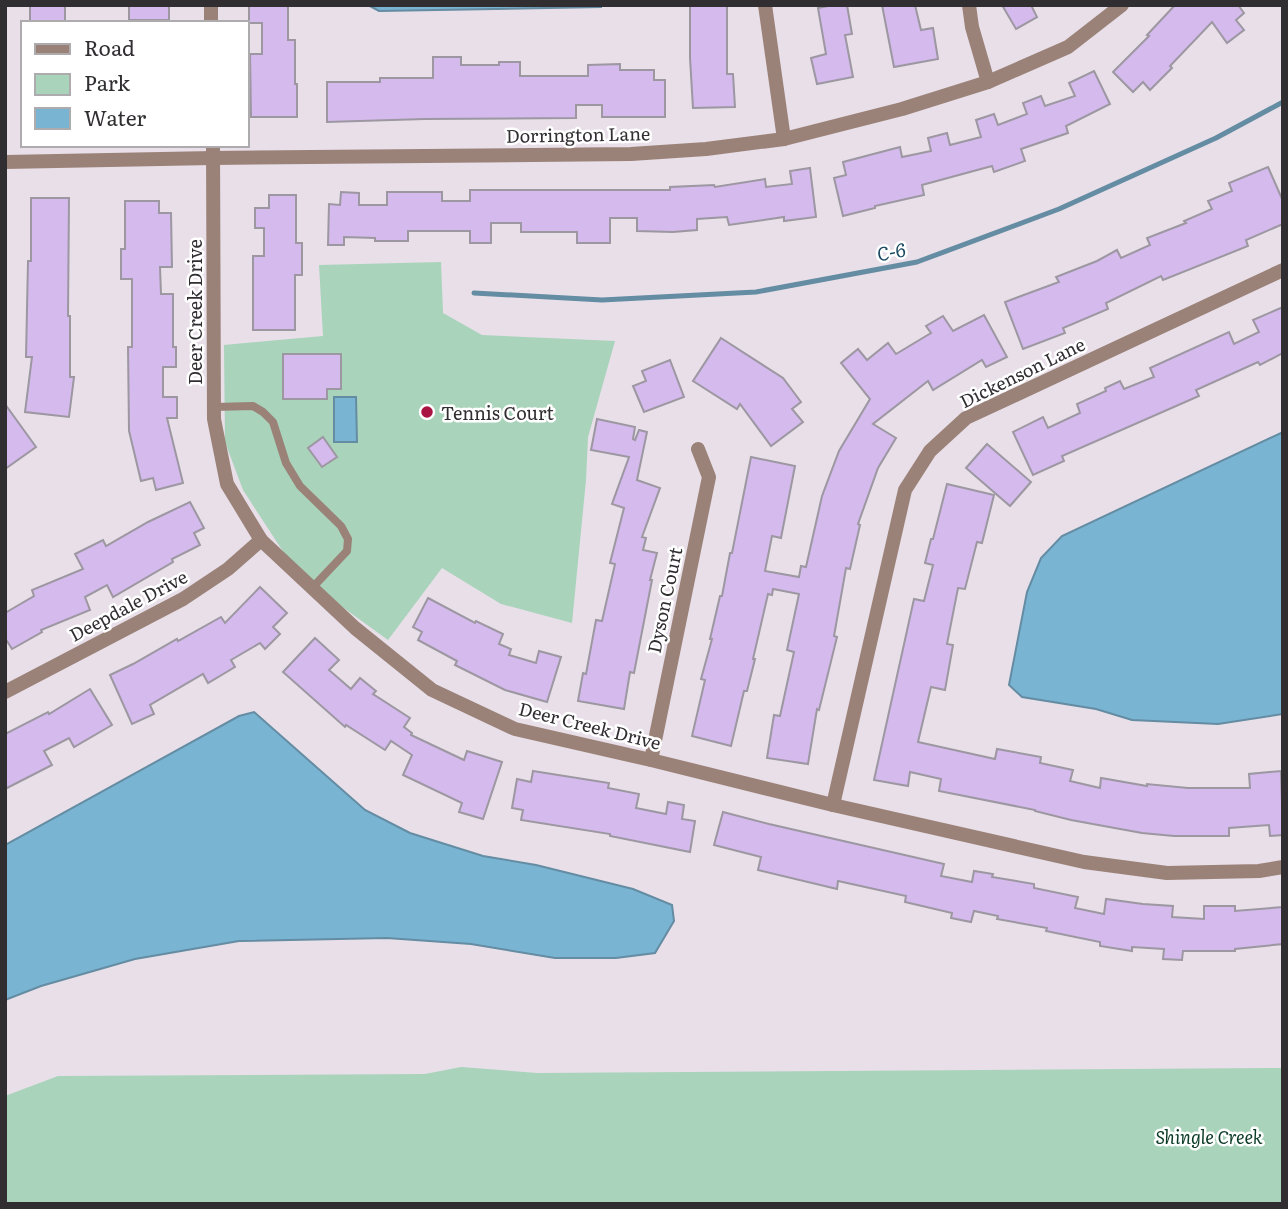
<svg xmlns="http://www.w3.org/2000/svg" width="1288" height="1209" viewBox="0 0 1288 1209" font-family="Literata,serif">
  <rect width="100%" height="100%" fill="#e8dfe9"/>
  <g fill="#a9d3ba">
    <path d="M 441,262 L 443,313 L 482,335 L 615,341 L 588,437 L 586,480 L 572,623 L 501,604 L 442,568 L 388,640 L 341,606 L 284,553 L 243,490 L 225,442 L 224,345 L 323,336 L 319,265 Z"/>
    <path d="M 461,1067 L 537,1073 L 1283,1068 L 1283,1204 L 5,1204 L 5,1096 L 58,1076 L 425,1074 Z"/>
  </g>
  <g fill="#7ab4d3" stroke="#648ca2" stroke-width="2">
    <path d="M 368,5 L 601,5 L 601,7 L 379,11 Z"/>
    <path d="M 334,397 L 356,397 L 357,442 L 334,442 Z"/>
    <path d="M 1283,432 L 1283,714 L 1218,724 L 1132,720 L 1096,709 L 1022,697 L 1009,685 L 1027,592 L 1041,558 L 1062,536 Z"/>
    <path d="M 254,712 L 365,810 L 410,833 L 483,856 L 536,865 L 633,889 L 672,905 L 674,921 L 655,953 L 616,958 L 555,958 L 471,944 L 387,938 L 239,941 L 135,959 L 41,986 L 5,1000 L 5,845 L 239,716 Z"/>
  </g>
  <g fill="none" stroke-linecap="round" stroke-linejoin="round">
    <path stroke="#648ca2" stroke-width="5" d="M 474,293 L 602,300 L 756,292 L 917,262 L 1059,209 L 1216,138 L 1283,102"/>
  </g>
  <g fill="#d4baed" stroke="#9c97a1" stroke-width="2">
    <rect x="30" y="5" width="35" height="18"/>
    <rect x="129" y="5" width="40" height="15"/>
    <path d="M 249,5 L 288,5 L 288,40 L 295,40 L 295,84 L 297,84 L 297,117 L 251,117 L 250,54 L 262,54 L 262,23 L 249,23 Z"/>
    <path d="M 690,5 L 727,5 L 727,74 L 733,74 L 735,107 L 693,108 L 690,58 Z"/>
    <path d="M 833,5 L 847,5 L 852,34 L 845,35 L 853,77 L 817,84 L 811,58 L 826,54 L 818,8 Z"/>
    <path d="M 882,5 L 915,5 L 921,30 L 933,28 L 938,59 L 894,67 Z"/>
    <path d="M 1002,5 L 1031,5 L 1037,17 L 1016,29 Z"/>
    <path d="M 1175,5 L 1238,5 L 1244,13 L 1236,20 L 1244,30 L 1227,43 L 1212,22 L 1170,66 L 1172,68 L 1150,90 L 1143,82 L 1133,92 L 1113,72 L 1149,36 L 1147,35 Z"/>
    <path d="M 433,57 L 461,57 L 461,65 L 499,65 L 499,62 L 520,62 L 520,76 L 588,76 L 588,65 L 620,64 L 620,70 L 654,70 L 654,80 L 665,80 L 665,117 L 602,117 L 602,105 L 576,105 L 576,118 L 425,119 L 327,122 L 327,82 L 380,82 L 380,78 L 433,78 Z"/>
    <path d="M 1094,71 L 1110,104 L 1066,126 L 1068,133 L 1021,149 L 1025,161 L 994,172 L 992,166 L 922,185 L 924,195 L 875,206 L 875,208 L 843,216 L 834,178 L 846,175 L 843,162 L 900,147 L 902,157 L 931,151 L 928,138 L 947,133 L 950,145 L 981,137 L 976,120 L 994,114 L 998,125 L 1027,114 L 1023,103 L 1041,96 L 1045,106 L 1075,96 L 1069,83 Z"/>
    <path d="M 1268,167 L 1283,201 L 1283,224 L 1246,240 L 1248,246 L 1163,280 L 1161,276 L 1106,303 L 1108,309 L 1063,328 L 1065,333 L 1023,349 L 1005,302 L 1059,282 L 1056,277 L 1097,261 L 1117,250 L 1121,258 L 1150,245 L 1147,238 L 1186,223 L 1184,221 L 1212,209 L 1208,201 L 1232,191 L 1229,183 Z"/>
    <path d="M 810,168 L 816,217 L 784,221 L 784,217 L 729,225 L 727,217 L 697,219 L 697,230 L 673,232 L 637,231 L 637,218 L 610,218 L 610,243 L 577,243 L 577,232 L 521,232 L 521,223 L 491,223 L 491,243 L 470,243 L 470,231 L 408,231 L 408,241 L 375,241 L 375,238 L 344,237 L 344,245 L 328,245 L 329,204 L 340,205 L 341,192 L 359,193 L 359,205 L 387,205 L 387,192 L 442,192 L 442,201 L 470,201 L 470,190 L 670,190 L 670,187 L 714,185 L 715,187 L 765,179 L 766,187 L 792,184 L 790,171 Z"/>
    <path d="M 269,195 L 296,195 L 296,243 L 302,243 L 302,275 L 295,275 L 295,330 L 253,330 L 253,256 L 264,256 L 264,228 L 255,228 L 255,208 L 269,208 Z"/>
    <path d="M 31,198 L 69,198 L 68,316 L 70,316 L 70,377 L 74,377 L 69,417 L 25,412 L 32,357 L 26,357 L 28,261 L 31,261 Z"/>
    <path d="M 125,201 L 159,201 L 159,213 L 171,213 L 172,267 L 160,267 L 161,294 L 173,294 L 173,347 L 176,347 L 176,367 L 163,367 L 163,397 L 177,397 L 177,418 L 167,418 L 183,483 L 156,490 L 153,478 L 141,481 L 129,431 L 128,347 L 132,347 L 132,279 L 121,279 L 121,249 L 125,249 Z"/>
    <path d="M 1283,307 L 1283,353 L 1260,365 L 1258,362 L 1196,390 L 1199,396 L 1062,456 L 1064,461 L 1033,475 L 1013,432 L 1043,417 L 1048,428 L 1080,413 L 1077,404 L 1106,391 L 1105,388 L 1120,381 L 1124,389 L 1154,377 L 1150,368 L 1229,332 L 1234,344 L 1259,332 L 1253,320 Z"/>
    <path d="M 984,315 L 1007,357 L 986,367 L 982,360 L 933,390 L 928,381 L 873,424 L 896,438 L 878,468 L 858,524 L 860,525 L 850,569 L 846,568 L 834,636 L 837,637 L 819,710 L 817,709 L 808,764 L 767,758 L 774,715 L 780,716 L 794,652 L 787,650 L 799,594 L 773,589 L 772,595 L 768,594 L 753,659 L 755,659 L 747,691 L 744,691 L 731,746 L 692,736 L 705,680 L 701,679 L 712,639 L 710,639 L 720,596 L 722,596 L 730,553 L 732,553 L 751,457 L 795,466 L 781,538 L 772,536 L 765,571 L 799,577 L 801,566 L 806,567 L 822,496 L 839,451 L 870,399 L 841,363 L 858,349 L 867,360 L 888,343 L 896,354 L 931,333 L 926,326 L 943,316 L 953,331 Z"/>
    <path d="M 721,338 L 783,378 L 801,402 L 792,409 L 803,422 L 771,446 L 740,404 L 737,409 L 693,381 Z"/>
    <path d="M 283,354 L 341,354 L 341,389 L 327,389 L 327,399 L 283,399 Z"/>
    <path d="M 670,360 L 684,397 L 644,412 L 633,386 L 646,381 L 642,371 Z"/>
    <path d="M 5,404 L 36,447 L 5,469 Z"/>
    <path d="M 597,419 L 635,427 L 633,439 L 635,440 L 639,430 L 647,432 L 637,480 L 660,488 L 642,537 L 646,538 L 643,550 L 657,553 L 650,580 L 652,580 L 634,673 L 630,672 L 624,709 L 578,701 L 583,673 L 586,674 L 596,620 L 602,621 L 615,564 L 610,563 L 624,508 L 612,504 L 629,457 L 591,450 Z"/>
    <path d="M 323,437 L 337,457 L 322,467 L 308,448 Z"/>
    <path d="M 987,444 L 1031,482 L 1010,506 L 966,468 Z"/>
    <path d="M 947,484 L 994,495 L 982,543 L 977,542 L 965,589 L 958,588 L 947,644 L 953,645 L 945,690 L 931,687 L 918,742 L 995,759 L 997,749 L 1041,757 L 1040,763 L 1073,770 L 1070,781 L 1100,788 L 1101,778 L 1147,786 L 1147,784 L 1188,788 L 1250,788 L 1249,774 L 1281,771 L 1283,835 L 1270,836 L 1269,825 L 1229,828 L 1229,836 L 1174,836 L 1142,833 L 1071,820 L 1035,811 L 1035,810 L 939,791 L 941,779 L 910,772 L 908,786 L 874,780 L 914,599 L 924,601 L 933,565 L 925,563 L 931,539 L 933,539 Z"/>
    <path d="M 190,502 L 204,528 L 194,533 L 200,545 L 172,559 L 173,562 L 113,597 L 107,585 L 85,597 L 90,610 L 41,630 L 42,632 L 12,649 L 5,638 L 5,613 L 34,596 L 32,590 L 83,569 L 75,554 L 103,540 L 106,546 L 148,522 Z"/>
    <path d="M 260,587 L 287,613 L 273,627 L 280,634 L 265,649 L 260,643 L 231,660 L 235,667 L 208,683 L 203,674 L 150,705 L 154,714 L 132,724 L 110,675 L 133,664 L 177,639 L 178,641 L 221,617 L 225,623 Z"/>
    <path d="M 428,598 L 475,623 L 476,621 L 503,634 L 499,644 L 511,649 L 509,655 L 536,663 L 539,651 L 561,657 L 547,702 L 505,690 L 455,665 L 457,661 L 418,640 L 422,632 L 413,627 Z"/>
    <path d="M 315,638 L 339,660 L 329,670 L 351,689 L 360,678 L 376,691 L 373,694 L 410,718 L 404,727 L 412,733 L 411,735 L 464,760 L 467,751 L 502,762 L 483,819 L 459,812 L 462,803 L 403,775 L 412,755 L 391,741 L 385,750 L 346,725 L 345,727 L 283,672 Z"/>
    <path d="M 90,689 L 112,725 L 74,747 L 69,738 L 44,751 L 52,765 L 5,789 L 5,734 L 48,712 L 49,714 Z"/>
    <path d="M 533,771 L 609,783 L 608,788 L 639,794 L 636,808 L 666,814 L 668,802 L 684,805 L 682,819 L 695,821 L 690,852 L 610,836 L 610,834 L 521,820 L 523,810 L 512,808 L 517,779 L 531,782 Z"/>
    <path d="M 723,812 L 769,824 L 944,864 L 941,876 L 972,882 L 974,871 L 993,874 L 992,877 L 1034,884 L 1034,888 L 1078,897 L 1075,908 L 1104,914 L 1106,899 L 1143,904 L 1173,906 L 1172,917 L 1204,919 L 1204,906 L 1235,906 L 1235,911 L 1283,907 L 1283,944 L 1235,949 L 1235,951 L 1183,951 L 1182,960 L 1163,959 L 1164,949 L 1132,947 L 1132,951 L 1100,946 L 1100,942 L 1046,931 L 1047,928 L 997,919 L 998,916 L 974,911 L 971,922 L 951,918 L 952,913 L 905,902 L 906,896 L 838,881 L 837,889 L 758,870 L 761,857 L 714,845 Z"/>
  </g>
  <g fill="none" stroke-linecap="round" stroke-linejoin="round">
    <path stroke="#9b8278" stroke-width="8" d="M 214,407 L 253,406 L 263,412 L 273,422 L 286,463 L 300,486 L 341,526 L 348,539 L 347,551 L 312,588"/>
    <g stroke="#9b8278" stroke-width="14">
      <path d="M 211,5 L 211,23"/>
      <path d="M 765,5 L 784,139"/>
      <path d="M 969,5 L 972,27 L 988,82"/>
      <path d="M 213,145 L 214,419 L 227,484 L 261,540 L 355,628 L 432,690 L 515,729 L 651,760 L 833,805 L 1084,862 L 1167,873 L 1259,871 L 1283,867"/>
      <path d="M 5,162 L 213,158 L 631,154 L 706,149 L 784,139 L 902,109 L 988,82 L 1068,47 L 1122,5"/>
      <path d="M 5,692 L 183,599 L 228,569 L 261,540"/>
      <path d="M 651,760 L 709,477 L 698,449"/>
      <path d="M 833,805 L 905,490 L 930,451 L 966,418 L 1283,270"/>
    </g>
  </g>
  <circle fill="#a91442" stroke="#fff" stroke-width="2.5" cx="427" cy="412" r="7"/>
  <g text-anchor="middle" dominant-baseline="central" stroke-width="5" stroke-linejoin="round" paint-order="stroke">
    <g font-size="18" fill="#312e31" stroke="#fff">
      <text transform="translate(578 134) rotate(-1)">Dorrington Lane</text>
      <text transform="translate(194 312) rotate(-90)">Deer Creek Drive</text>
      <text transform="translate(1022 372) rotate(-26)">Dickenson Lane</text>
      <text transform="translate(664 600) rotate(-78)">Dyson Court</text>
      <text transform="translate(128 605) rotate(-28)">Deepdale Drive</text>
      <text transform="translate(590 725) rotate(14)">Deer Creek Drive</text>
    </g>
    <g font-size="18" fill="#312e31" stroke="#fff" text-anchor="start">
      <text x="441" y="412">Tennis Court</text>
    </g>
    <g font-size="18" font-style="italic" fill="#0a3a25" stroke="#fff">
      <text x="1209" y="1136">Shingle Creek</text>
    </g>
    <g font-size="19" font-style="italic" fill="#1b4a61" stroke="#fff">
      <text transform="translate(891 251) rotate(-11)">C-6</text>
    </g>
  </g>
  <rect width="1288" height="1209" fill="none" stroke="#312e31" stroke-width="14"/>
  <rect x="21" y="21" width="228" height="126" fill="#ffffff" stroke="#adabad" stroke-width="2"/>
  <rect x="35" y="44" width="35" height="10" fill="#9b8278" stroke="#adabad" stroke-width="2"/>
  <text x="84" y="56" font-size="21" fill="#312e31">Road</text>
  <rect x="35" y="74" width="35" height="21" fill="#a9d3ba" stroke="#adabad" stroke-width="2"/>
  <text x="84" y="91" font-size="21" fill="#312e31">Park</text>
  <rect x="35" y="108" width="35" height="21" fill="#7ab4d3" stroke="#adabad" stroke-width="2"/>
  <text x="84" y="126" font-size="21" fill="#312e31">Water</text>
</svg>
